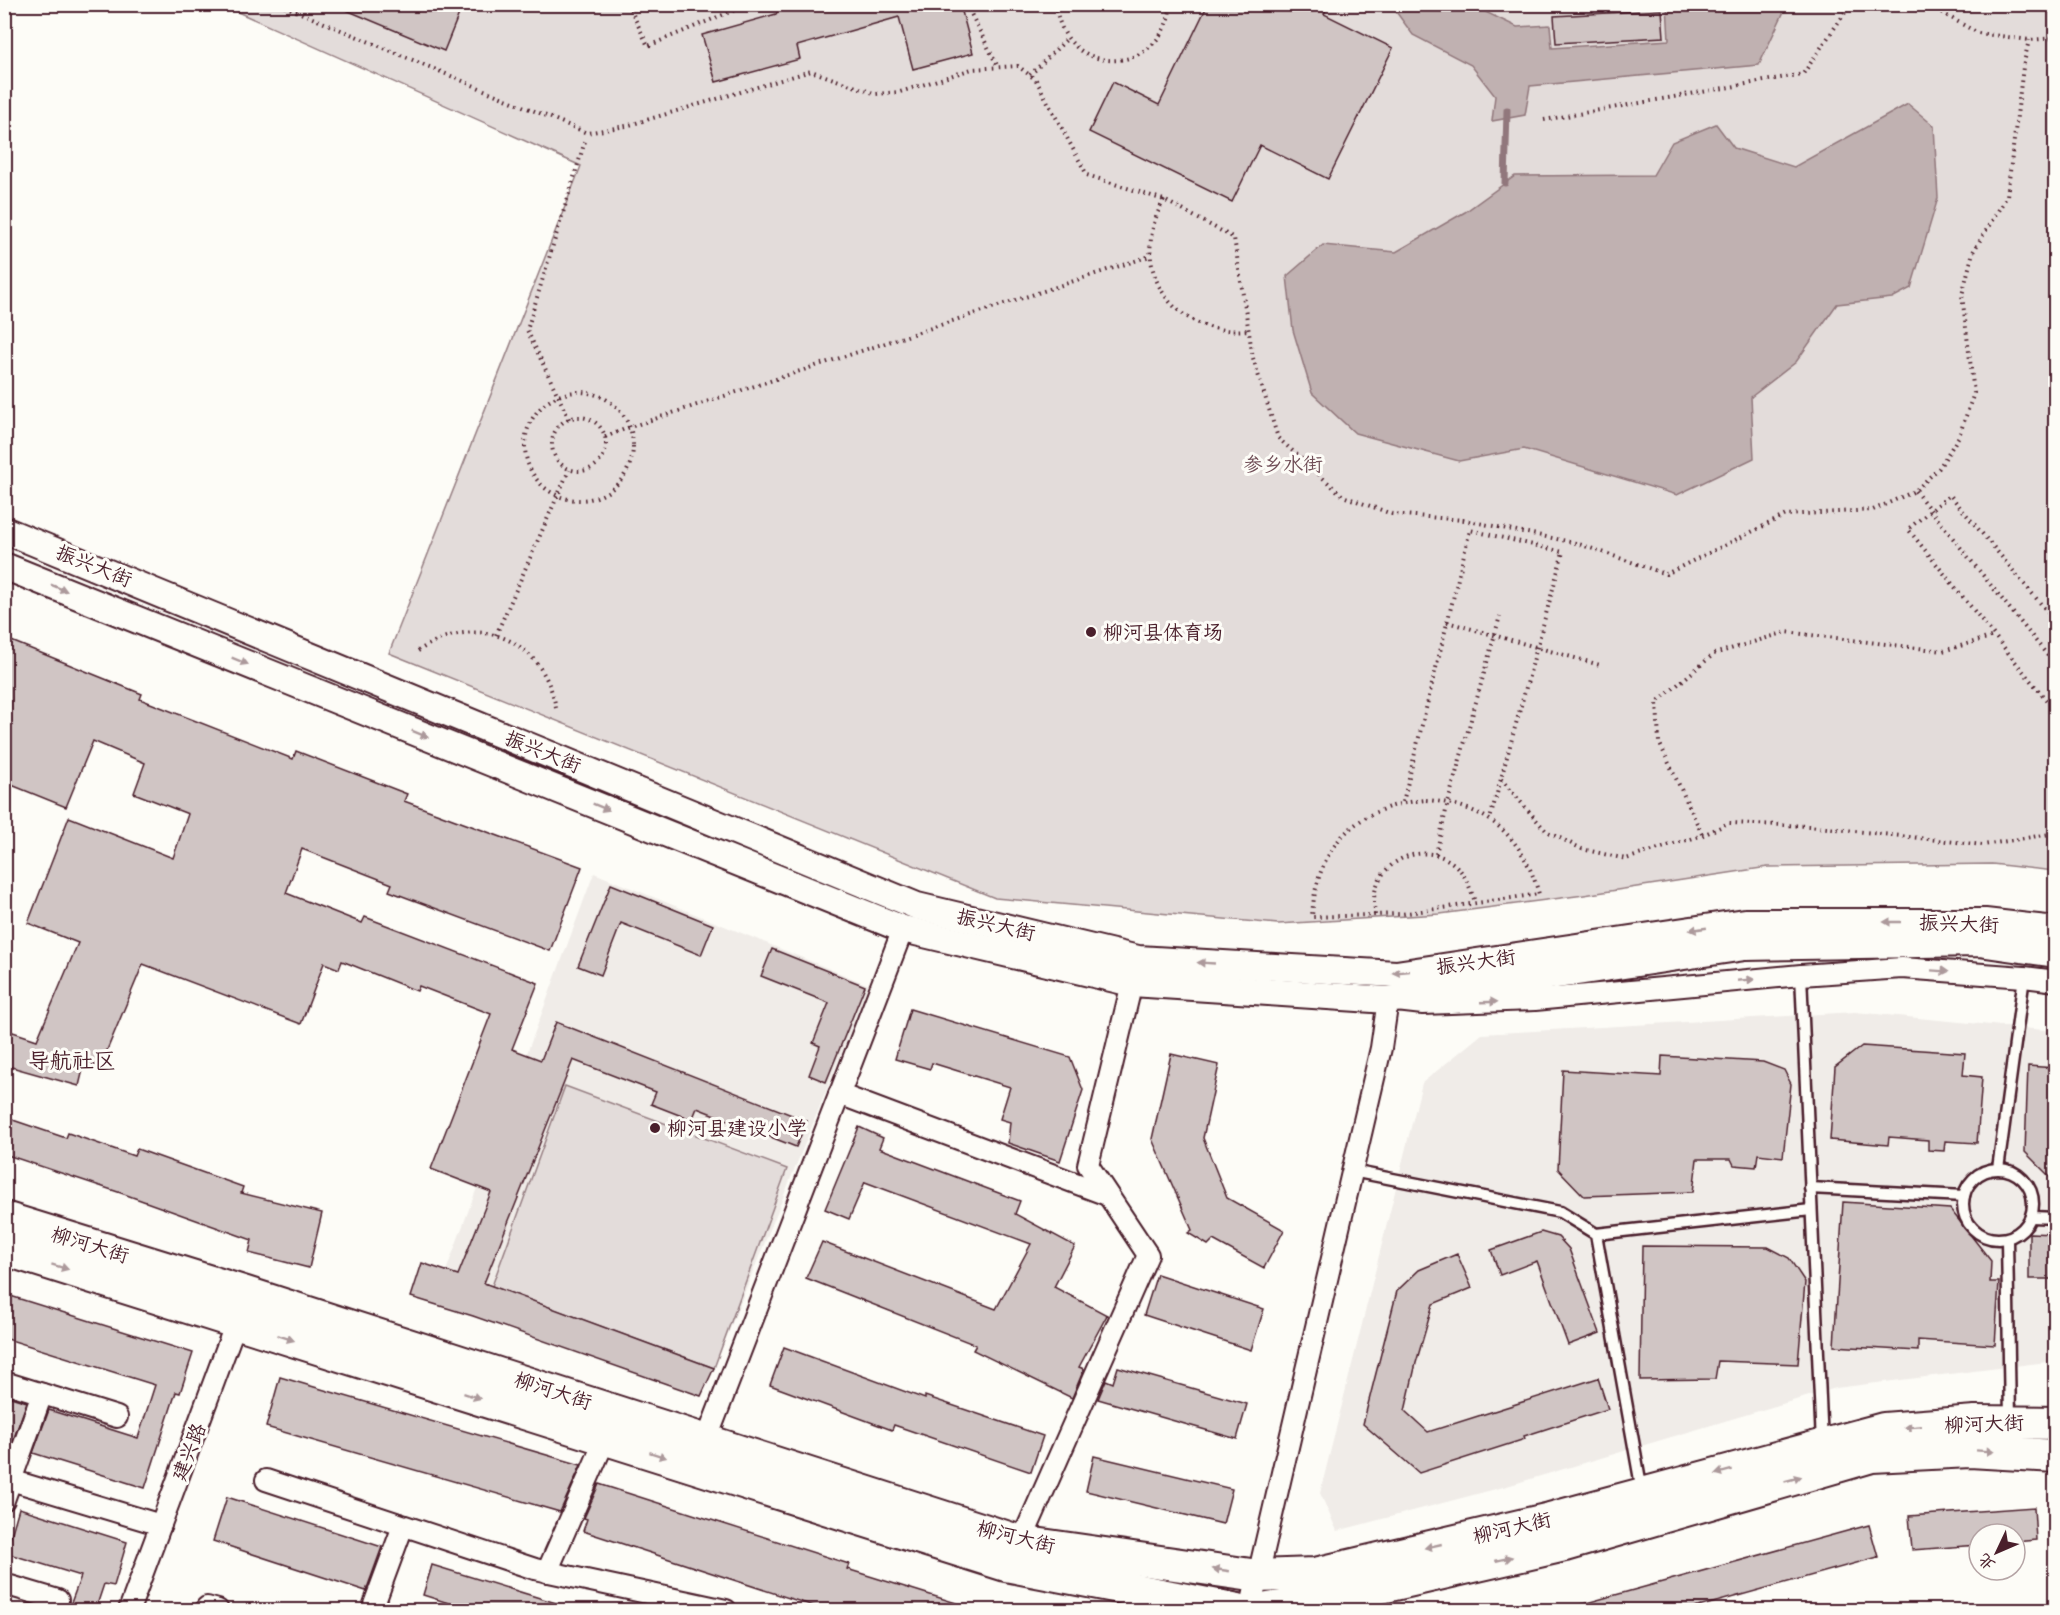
<svg xmlns="http://www.w3.org/2000/svg" width="2060" height="1615" viewBox="0 0 2060 1615" font-family="'Comic Neue','LXGW WenKai TC',sans-serif">
  <rect width="100%" height="100%" fill="#fdfcf7"/>
  <filter id="ink" filterUnits="userSpaceOnUse"><feTurbulence type="fractalNoise" baseFrequency=".0167" numOctaves="2"/><feDisplacementMap in="SourceGraphic" scale="12" xChannelSelector="R" yChannelSelector="G"/><feConvolveMatrix kernelMatrix="1 2 1 2 8 2 1 2 1" color-interpolation-filters="sRGB"/></filter>
  <g filter="url(#ink)">
    <g fill="#f0ece8">
      <path d="M 594,873 L 869,985 L 714,1368 L 446,1271 Z"/>
      <path d="M 1855,1012 L 2055,1031 L 2055,1361 L 1836,1388 L 1507,1486 L 1337,1531 L 1320,1493 L 1422,1083 L 1482,1034 Z"/>
    </g>
    <g fill="#e3dcda" stroke="#967e82" stroke-width="1.5">
      <path d="M 222,5 L 2055,5 L 2055,871 L 1992,864 L 1768,867 L 1584,895 L 1440,914 L 1278,924 L 995,898 L 389,653 L 581,166 Z"/>
      <path d="M 565,1086 L 787,1169 L 714,1368 L 492,1286 Z"/>
    </g>
    <g fill="#c0b1b1" stroke="#91777b" stroke-width="1.5">
      <path d="M 1391,5 L 1471,5 L 1517,27 L 1550,25 L 1552,48 L 1669,40 L 1667,5 L 1787,5 L 1759,65 L 1530,86 L 1525,115 L 1492,121 L 1495,96 L 1471,65 L 1413,35 Z"/>
      <path d="M 1908,104 L 1934,126 L 1938,198 L 1911,288 L 1892,298 L 1837,304 L 1796,362 L 1751,397 L 1754,458 L 1677,495 L 1524,449 L 1459,461 L 1355,433 L 1312,393 L 1293,330 L 1287,276 L 1323,245 L 1396,252 L 1465,212 L 1515,176 L 1653,175 L 1672,142 L 1716,124 L 1734,148 L 1794,167 Z"/>
    </g>
    <g fill="none" stroke-linecap="round" stroke-linejoin="round">
      <path stroke="#91777b" stroke-width="7" d="M 1505,183 L 1507,110"/>
    </g>
    <g fill="#d0c5c4" stroke="#4a1f2b" stroke-width="1.5">
      <path d="M 332,4 L 463,4 L 444,51 Z"/>
      <path d="M 781,4 L 960,4 L 973,53 L 913,69 L 899,17 L 797,46 L 800,59 L 716,82 L 702,35 L 776,14 Z"/>
      <path d="M 1208,4 L 1329,4 L 1324,14 L 1393,48 L 1328,179 L 1260,145 L 1232,202 L 1089,132 L 1113,82 L 1159,105 Z"/>
      <path d="M 1662,10 L 1664,37 L 1556,43 L 1554,16 Z"/>
      <path d="M 4,638 L 142,694 L 140,699 L 293,759 L 296,751 L 407,794 L 404,801 L 582,867 L 550,951 L 389,891 L 392,884 L 302,849 L 286,893 L 362,923 L 365,917 L 538,983 L 512,1049 L 541,1060 L 556,1022 L 807,1121 L 796,1147 L 697,1108 L 692,1120 L 651,1104 L 656,1092 L 573,1060 L 484,1283 L 714,1368 L 701,1396 L 473,1316 L 411,1297 L 422,1263 L 458,1275 L 491,1192 L 431,1169 L 491,1014 L 419,986 L 417,991 L 342,961 L 339,969 L 324,963 L 301,1024 L 143,964 L 100,1067 L 85,1061 L 79,1086 L 4,1065 L 4,1029 L 37,1040 L 78,943 L 28,923 L 69,817 L 173,858 L 188,814 L 134,793 L 145,763 L 93,741 L 66,807 L 4,782 Z"/>
      <path d="M 611,884 L 713,925 L 701,955 L 621,923 L 601,975 L 578,966 Z"/>
      <path d="M 772,949 L 865,986 L 826,1082 L 809,1075 L 820,1046 L 813,1043 L 829,1003 L 761,976 Z"/>
      <path d="M 910,1009 L 1070,1057 L 1083,1090 L 1060,1161 L 1008,1143 L 1010,1122 L 1000,1119 L 1010,1087 L 932,1063 L 930,1069 L 895,1059 Z"/>
      <path d="M 1862,1046 L 1965,1053 L 1963,1075 L 1982,1077 L 1977,1143 L 1945,1141 L 1944,1151 L 1928,1150 L 1928,1140 L 1889,1137 L 1888,1145 L 1830,1140 L 1835,1067 Z"/>
      <path d="M 1171,1054 L 1219,1065 L 1203,1138 L 1227,1198 L 1284,1230 L 1264,1268 L 1213,1240 L 1208,1245 L 1188,1233 L 1192,1230 L 1152,1139 Z"/>
      <path d="M 1662,1056 L 1763,1062 L 1784,1070 L 1791,1084 L 1783,1157 L 1758,1154 L 1756,1167 L 1734,1165 L 1731,1159 L 1697,1159 L 1693,1192 L 1584,1196 L 1558,1169 L 1563,1070 L 1661,1076 Z"/>
      <path d="M 2028,1066 L 2055,1068 L 2055,1182 L 2025,1152 Z"/>
      <path d="M 4,1117 L 66,1138 L 68,1133 L 134,1156 L 137,1149 L 243,1187 L 241,1193 L 322,1213 L 309,1268 L 249,1253 L 252,1240 L 121,1193 L 4,1154 Z"/>
      <path d="M 859,1127 L 883,1138 L 879,1148 L 1020,1201 L 1015,1214 L 1075,1246 L 1054,1287 L 1107,1315 L 1079,1367 L 1084,1369 L 1072,1398 L 973,1350 L 976,1345 L 806,1278 L 822,1242 L 996,1309 L 1031,1244 L 865,1182 L 849,1219 L 825,1209 Z"/>
      <path d="M 1843,1202 L 1950,1209 L 1991,1261 L 1990,1282 L 1999,1282 L 1995,1345 L 1918,1340 L 1918,1351 L 1834,1346 Z"/>
      <path d="M 1541,1232 L 1558,1237 L 1569,1249 L 1600,1333 L 1568,1345 L 1537,1261 L 1500,1275 L 1491,1250 Z"/>
      <path d="M 2029,1233 L 2055,1234 L 2055,1279 L 2029,1279 Z"/>
      <path d="M 1642,1246 L 1768,1247 L 1789,1258 L 1805,1282 L 1798,1364 L 1718,1361 L 1715,1379 L 1640,1380 Z"/>
      <path d="M 1457,1254 L 1472,1288 L 1433,1304 L 1416,1363 L 1405,1411 L 1428,1432 L 1598,1378 L 1608,1409 L 1524,1436 L 1525,1439 L 1419,1473 L 1363,1424 L 1397,1291 L 1419,1270 Z"/>
      <path d="M 1157,1274 L 1264,1309 L 1251,1350 L 1144,1315 Z"/>
      <path d="M 4,1294 L 193,1353 L 180,1393 L 176,1392 L 145,1488 L 33,1453 L 49,1410 L 138,1438 L 155,1385 L 4,1338 Z"/>
      <path d="M 784,1347 L 925,1399 L 925,1396 L 1043,1436 L 1031,1472 L 894,1425 L 892,1430 L 770,1385 Z"/>
      <path d="M 1118,1367 L 1247,1404 L 1237,1439 L 1098,1399 L 1106,1380 L 1113,1383 Z"/>
      <path d="M 280,1377 L 581,1465 L 560,1512 L 266,1427 Z"/>
      <path d="M 4,1395 L 27,1402 L 11,1446 L 4,1444 Z"/>
      <path d="M 1094,1456 L 1232,1489 L 1223,1524 L 1086,1491 Z"/>
      <path d="M 599,1484 L 849,1564 L 847,1569 L 969,1607 L 968,1611 L 829,1611 L 583,1531 L 587,1519 L 584,1518 Z"/>
      <path d="M 227,1497 L 382,1547 L 366,1591 L 213,1541 Z"/>
      <path d="M 2034,1507 L 2036,1540 L 2015,1542 L 2015,1534 L 1979,1534 L 1979,1545 L 1912,1550 L 1909,1516 Z"/>
      <path d="M 19,1508 L 127,1542 L 114,1586 L 104,1584 L 95,1611 L 68,1611 L 81,1576 L 6,1553 Z"/>
      <path d="M 1869,1525 L 1878,1557 L 1684,1611 L 1580,1611 L 1579,1605 Z"/>
      <path d="M 432,1565 L 566,1606 L 566,1611 L 474,1611 L 423,1595 Z"/>
    </g>
    <g fill="none" stroke-linecap="round" stroke-linejoin="round">
      <g stroke="#4a1f2b" stroke-width="15">
        <g id="service">
          <path d="M 1801,975 L 1822,1443"/>
          <circle cx="1998" cy="1204" r="35"/>
          <path d="M 1998,1169 L 2024,977"/>
          <path d="M 1352,1171 L 1560,1212 L 1596,1234 L 1642,1491"/>
          <path d="M 1810,1188 L 1964,1196"/>
          <path d="M 2032,1217 L 2056,1218"/>
          <path d="M 1596,1234 L 1811,1210"/>
          <path d="M 2007,1239 L 2010,1419"/>
        </g>
      </g>
      <g stroke="#4a1f2b" stroke-width="24">
        <g id="minor">
          <path d="M 839,1094 L 1107,1195"/>
          <path d="M 4,1382 L 117,1417"/>
          <path d="M 706,1441 L 903,929"/>
          <path d="M 4,1478 L 161,1525"/>
          <path d="M 266,1480 L 535,1569 L 726,1610"/>
          <path d="M 4,1500 L 42,1394"/>
          <path d="M 1021,1542 L 1148,1255 L 1088,1165 L 1132,983"/>
          <path d="M 547,1572 L 610,1428"/>
          <path d="M 4,1584 L 58,1600"/>
          <path d="M 207,1607 L 218,1610"/>
          <path d="M 129,1610 L 240,1312"/>
          <path d="M 372,1610 L 403,1526"/>
          <path d="M 1250,1610 L 1381,1048 L 1388,1000 L 1423,1004 L 1535,1000 L 1801,975 L 1902,968 L 2024,977 L 2056,981"/>
        </g>
      </g>
      <g stroke="#4a1f2b" stroke-width="30">
        <g id="tertiary">
          <path d="M 4,530 L 917,906 L 1138,959 L 1396,974 L 1745,922 L 1985,922 L 2056,930"/>
          <path d="M 4,566 L 903,929 L 1132,983 L 1388,1000 L 1745,947 L 1979,943 L 2056,954"/>
        </g>
      </g>
      <g stroke="#4a1f2b" stroke-width="36">
        <g id="primary">
          <path d="M 4,1218 L 246,1293 L 1021,1542 L 1258,1576 L 1315,1574 L 1550,1519 L 1884,1429 L 1975,1422 L 2056,1423"/>
          <path d="M 4,1249 L 1006,1565 L 1238,1610"/>
          <path d="M 1262,1610 L 1325,1600 L 1565,1545 L 1872,1456 L 1970,1451 L 2056,1456"/>
        </g>
      </g>
      <g stroke="#4a1f2b" stroke-width="4" stroke-dasharray="1.5 4.5" stroke-linecap="butt">
        <path d="M 279,4 L 587,133 L 626,126 L 811,71 L 876,94 L 900,92 L 972,69 L 1018,66 L 1036,80 L 1087,175 L 1164,200 L 1234,238 L 1253,358 L 1278,438 L 1343,496 L 1392,514 L 1464,520 L 1576,543 L 1666,574 L 1786,515 L 1873,510 L 1915,491 L 1939,468 L 1959,436 L 1974,393 L 1962,295 L 1973,252 L 2007,196 L 2023,67 L 2029,40"/>
        <path d="M 628,4 L 648,46 L 749,4"/>
        <path d="M 966,4 L 998,67"/>
        <path d="M 1056,4 C 1061,77 1162,81 1171,4"/>
        <path d="M 1926,4 L 1978,33 L 2029,40 L 2056,38"/>
        <path d="M 1030,75 L 1068,38"/>
        <path d="M 1544,120 L 1803,74 L 1851,4"/>
        <path d="M 1164,200 C 1126,267 1172,338 1248,330"/>
        <circle cx="579" cy="446" r="54"/>
        <circle cx="579" cy="444" r="27"/>
        <path d="M 569,419 L 527,330 L 586,138"/>
        <path d="M 605,437 L 630,427 L 1150,256"/>
        <path d="M 1915,491 L 2056,666"/>
        <path d="M 1447,622 L 1600,665"/>
        <path d="M 2056,622 L 1950,495 L 1908,529 L 2056,712"/>
        <path d="M 496,635 L 569,470"/>
        <path d="M 418,651 C 477,611 543,638 556,708"/>
        <path d="M 1501,779 L 1546,831 L 1582,849 L 1626,859 L 1703,835 L 1729,823 L 1809,826 L 1983,845 L 2056,833"/>
        <path d="M 1426,800 C 1487,805 1522,835 1539,894 L 1401,914 L 1312,917 C 1316,847 1355,806 1426,800 Z"/>
        <path d="M 1403,802 L 1470,530 L 1563,552 L 1490,819"/>
        <path d="M 1702,834 L 1659,742 L 1657,702 L 1714,654 L 1786,632 L 1943,651 L 1994,636"/>
        <path d="M 1436,854 L 1448,802 L 1500,616"/>
        <path d="M 1375,915 C 1374,906 1373,897 1376,888 C 1387,853 1434,841 1459,869 C 1467,878 1471,891 1475,902"/>
      </g>
      <use href="#service" stroke="#fdfcf7" stroke-width="10"/>
      <use href="#minor" stroke="#fdfcf7" stroke-width="20"/>
      <use href="#tertiary" stroke="#fdfcf7" stroke-width="26"/>
      <use href="#primary" stroke="#fdfcf7" stroke-width="32"/>
    </g>
    <defs><path id="oneway-solid" d="M-6-.8H1V-3.2L6.5 0L1 3.2V.8H-6Z" transform="scale(1.5)"/></defs>
    <g fill="#ac999b">
      <use href="#oneway-solid" transform="translate(59 588) rotate(22)"/>
      <use href="#oneway-solid" transform="translate(240 661) rotate(22)"/>
      <use href="#oneway-solid" transform="translate(420 734) rotate(22)"/>
      <use href="#oneway-solid" transform="translate(601 807) rotate(22)"/>
      <use href="#oneway-solid" transform="translate(1892 922) rotate(-180)"/>
      <use href="#oneway-solid" transform="translate(1698 929) rotate(172)"/>
      <use href="#oneway-solid" transform="translate(1206 963) rotate(-177)"/>
      <use href="#oneway-solid" transform="translate(1940 971) rotate(4)"/>
      <use href="#oneway-solid" transform="translate(1401 972) rotate(174)"/>
      <use href="#oneway-solid" transform="translate(1746 980) rotate(-5)"/>
      <use href="#oneway-solid" transform="translate(1489 1002) rotate(-2)"/>
      <use href="#oneway-solid" transform="translate(60 1267) rotate(17)"/>
      <use href="#oneway-solid" transform="translate(286 1338) rotate(18)"/>
      <use href="#oneway-solid" transform="translate(472 1396) rotate(18)"/>
      <use href="#oneway-solid" transform="translate(1913 1427) rotate(175)"/>
      <use href="#oneway-solid" transform="translate(1985 1451) rotate(4)"/>
      <use href="#oneway-solid" transform="translate(658 1455) rotate(18)"/>
      <use href="#oneway-solid" transform="translate(1724 1472) rotate(165)"/>
      <use href="#oneway-solid" transform="translate(1793 1479) rotate(-16)"/>
      <use href="#oneway-solid" transform="translate(1433 1546) rotate(167)"/>
      <use href="#oneway-solid" transform="translate(1504 1559) rotate(-13)"/>
      <use href="#oneway-solid" transform="translate(1221 1570) rotate(-172)"/>
    </g>
  </g>
  <g fill="#4a1f2b" stroke="#fdfcf7" stroke-width="2">
    <circle cx="1091" cy="632" r="6"/>
    <circle cx="655" cy="1128" r="6"/>
  </g>
  <g text-anchor="middle" dominant-baseline="central" stroke-width="6" stroke-linejoin="round" paint-order="stroke">
    <g font-size="20" fill="#704e57" stroke="#fdfcf7">
      <text x="1283" y="464">参乡水街</text>
    </g>
    <g font-size="20" fill="#4a1f2b" stroke="#fdfcf7">
      <text transform="translate(94 566) rotate(22)">振兴大街</text>
      <text transform="translate(543 752) rotate(22)">振兴大街</text>
      <text transform="translate(1959 924) rotate(2)">振兴大街</text>
      <text transform="translate(996 925) rotate(13)">振兴大街</text>
      <text transform="translate(1476 962) rotate(-8)">振兴大街</text>
      <text transform="translate(90 1245) rotate(17)">柳河大街</text>
      <text transform="translate(553 1391) rotate(18)">柳河大街</text>
      <text transform="translate(1984 1424) rotate(-2)">柳河大街</text>
      <text transform="translate(189 1452) rotate(-69)">建兴路</text>
      <text transform="translate(1512 1528) rotate(-13)">柳河大街</text>
      <text transform="translate(1016 1537) rotate(14)">柳河大街</text>
    </g>
    <g font-size="20" fill="#4a1f2b" stroke="#fdfcf7" text-anchor="start">
      <text x="1103" y="632">柳河县体育场</text>
      <text x="667" y="1128">柳河县建设小学</text>
    </g>
    <g font-size="22" fill="#4a1f2b" stroke="#fdfcf7">
      <text x="72" y="1061">导航社区</text>
    </g>
  </g>
  <rect width="2060" height="1615" fill="none" stroke="#fdfcf7" stroke-width="24"/>
  <rect x="12" y="12" width="2036" height="1591" fill="none" stroke="#4a1f2b" stroke-width="2" filter="url(#ink)"/>
  <g transform="translate(1997 1552) rotate(226)"><circle r="28" fill="#fdfcf7" stroke="#b5a4a5" stroke-width="1.5"/>
  <path d="M0-4.5L10 22L0 15L-10 22Z" fill="#4a1f2b"/>
  <text y="-9" font-size="16" font-weight="bold" text-anchor="middle" fill="#4a1f2b">北</text>
  </g>
</svg>
